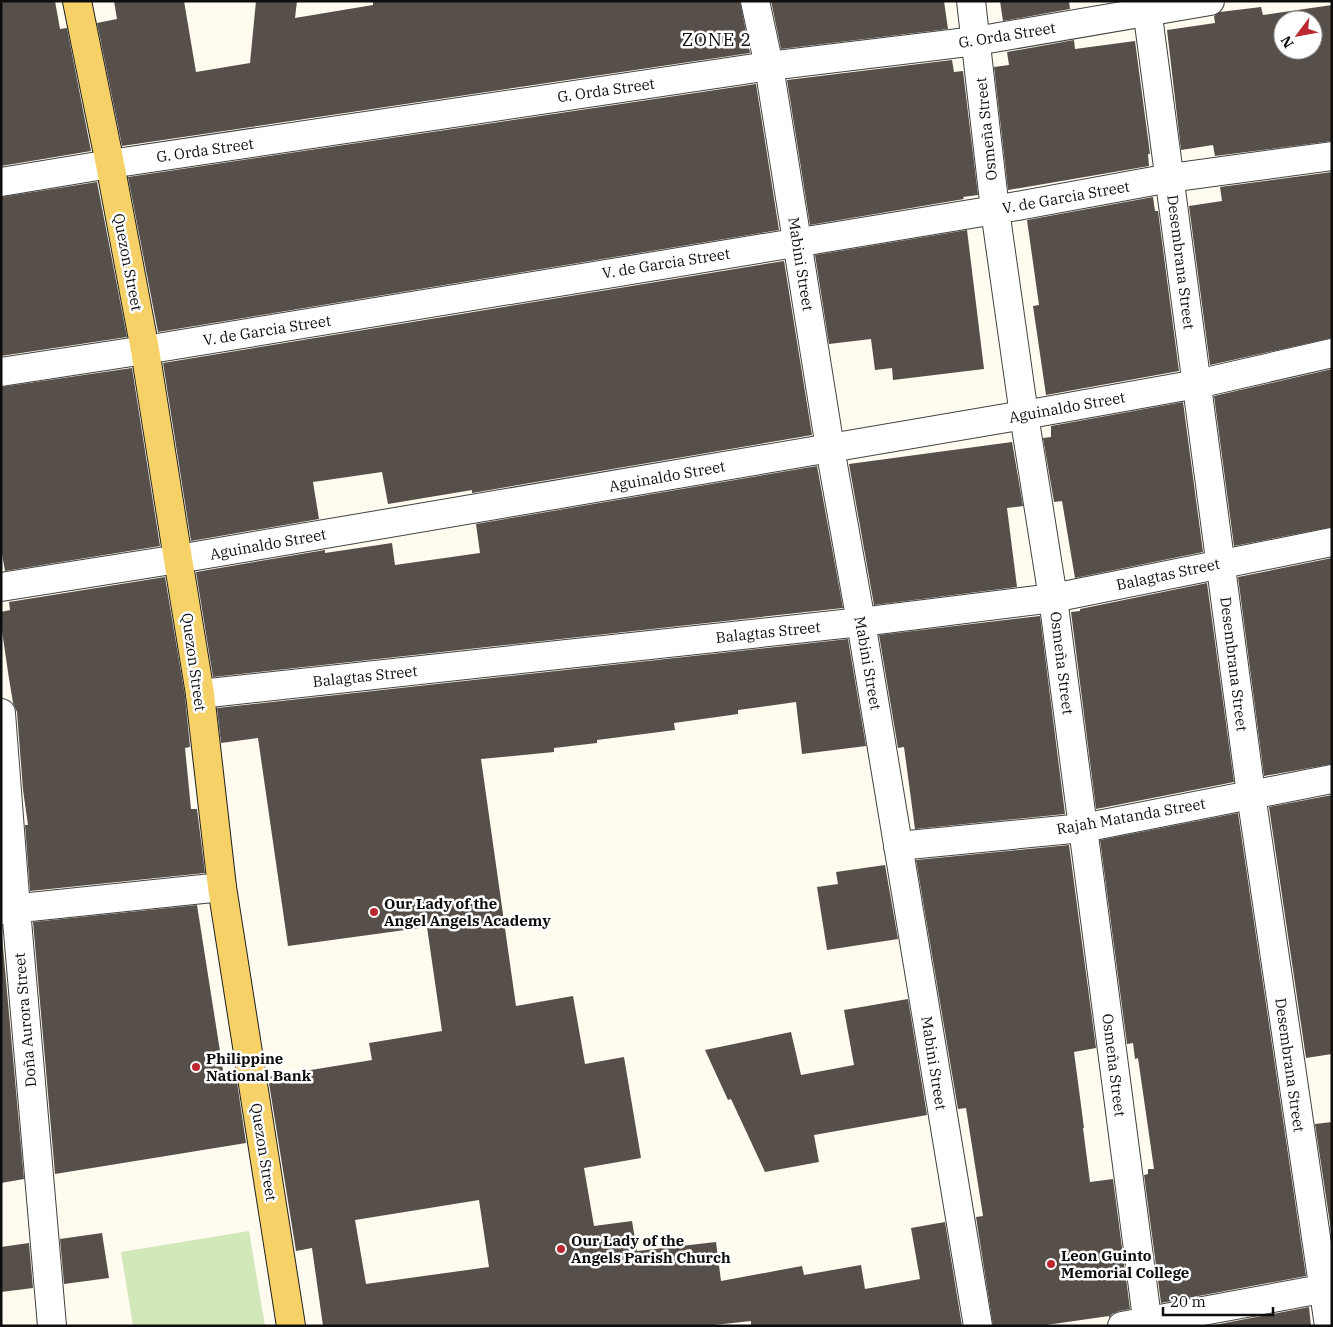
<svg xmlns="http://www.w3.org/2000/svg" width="1333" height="1327" viewBox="0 0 1333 1327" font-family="'IBM Plex Serif',serif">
  <rect width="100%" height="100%" fill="#fffbef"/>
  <path fill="#d2e8b9" d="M 249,1231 L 265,1326 L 133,1326 L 121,1252 Z"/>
  <g fill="#564f4a" fill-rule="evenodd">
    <path d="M 1,1 L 55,1 L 60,29 L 67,28 L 91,151 L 1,166 Z"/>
    <path d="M 114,1 L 184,1 L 196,72 L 250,63 L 256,1 L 297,1 L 295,18 L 373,5 L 373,1 L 740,1 L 750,53 L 122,146 L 97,23 L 117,19 Z"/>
    <path d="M 771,1 L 944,1 L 948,29 L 781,49 Z"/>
    <path d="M 1000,1 L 1069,1 L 1070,9 L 1003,21 Z"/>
    <path d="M 1332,5 L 1332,141 L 1215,156 L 1213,145 L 1181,150 L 1167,30 L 1215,23 L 1214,16 L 1220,12 L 1261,7 L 1263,15 ZM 1283,20 L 1313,20 L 1313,50 L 1283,50 Z"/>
    <path d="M 1074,40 L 1075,49 L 1135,41 L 1150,154 L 1148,154 L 1149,166 L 1008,190 L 994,67 L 1009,65 L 1007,52 Z"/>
    <path d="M 952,60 L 954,72 L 963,71 L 978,195 L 963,197 L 964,199 L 810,225 L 787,80 Z"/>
    <path d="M 756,84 L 779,230 L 158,332 L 128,177 Z"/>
    <path d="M 1332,172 L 1332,338 L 1210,365 L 1189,206 L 1222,201 L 1220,187 Z"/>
    <path d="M 97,182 L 127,337 L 1,356 L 1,197 Z"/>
    <path d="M 1153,197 L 1155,211 L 1158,211 L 1179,371 L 1046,395 L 1033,306 L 1039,305 L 1027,220 Z"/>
    <path d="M 967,230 L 984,369 L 893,380 L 892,368 L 875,370 L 871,339 L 829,344 L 815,255 Z"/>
    <path d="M 784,261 L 812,435 L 472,493 L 472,490 L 388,504 L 382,472 L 313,482 L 319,519 L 191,541 L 163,363 Z"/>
    <path d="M 132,368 L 160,546 L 5,571 L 1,548 L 1,387 Z"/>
    <path d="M 1332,369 L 1332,527 L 1234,546 L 1214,396 Z"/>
    <path d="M 1183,402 L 1203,552 L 1075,578 L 1062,501 L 1054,502 L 1043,438 L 1051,437 L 1051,426 Z"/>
    <path d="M 1012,442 L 1023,506 L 1007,508 L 1017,587 L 874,605 L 849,464 Z"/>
    <path d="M 817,466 L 843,608 L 213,677 L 196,572 L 325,550 L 325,553 L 392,543 L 395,565 L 480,553 L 476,524 Z"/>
    <path d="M 1332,558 L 1332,764 L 1264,776 L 1238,577 Z"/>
    <path d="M 165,577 L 185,696 L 190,747 L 185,748 L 191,809 L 197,809 L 205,873 L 30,891 L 25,825 L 28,825 L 23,790 L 17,712 L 13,703 L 8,672 L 1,624 L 1,612 L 10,610 L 9,602 Z"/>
    <path d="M 1207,583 L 1234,782 L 1096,809 L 1071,612 L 1080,611 L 1080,609 Z"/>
    <path d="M 1040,616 L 1065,814 L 915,829 L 904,747 L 898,748 L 879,635 Z"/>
    <path d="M 848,639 L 866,746 L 802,754 L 796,702 L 738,710 L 738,714 L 674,723 L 675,730 L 597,740 L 597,743 L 554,748 L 554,752 L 481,759 L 516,1006 L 573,996 L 585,1064 L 624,1057 L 641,1158 L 584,1168 L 594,1226 L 632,1221 L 637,1251 L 716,1242 L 721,1281 L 802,1266 L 804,1275 L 861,1265 L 865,1289 L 920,1279 L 911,1228 L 945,1222 L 962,1326 L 751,1326 L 751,1321 L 705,1326 L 323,1326 L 312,1248 L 296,1251 L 268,1077 L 372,1060 L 369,1043 L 442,1031 L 427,927 L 288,946 L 258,738 L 221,743 L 217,708 ZM 479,1200 L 489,1267 L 366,1284 L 355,1220 Z"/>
    <path d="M 1332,795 L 1332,1054 L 1306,1058 L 1269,807 Z"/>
    <path d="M 1238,813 L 1306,1276 L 1161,1303 L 1144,1175 L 1148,1174 L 1148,1169 L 1154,1169 L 1138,1058 L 1135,1059 L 1133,1043 L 1127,1044 L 1100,840 Z"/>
    <path d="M 1069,845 L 1096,1048 L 1074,1052 L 1084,1128 L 1083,1128 L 1090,1182 L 1113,1179 L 1130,1309 L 1119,1311 L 1112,1314 L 1109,1318 L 1109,1316 L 1039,1326 L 993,1326 L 976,1217 L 983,1216 L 966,1108 L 958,1109 L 916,860 Z"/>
    <path d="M 885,865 L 898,939 L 827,950 L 817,887 L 838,884 L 836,872 Z"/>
    <path d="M 197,905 L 225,1083 L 237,1082 L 246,1143 L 55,1174 L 33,922 Z"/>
    <path d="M 1,925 L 24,1179 L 1,1183 Z"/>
    <path d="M 908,999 L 927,1115 L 814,1135 L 819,1162 L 765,1172 L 731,1099 L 728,1100 L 705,1050 L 791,1032 L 801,1075 L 854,1065 L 844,1010 Z"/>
    <path d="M 1332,1122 L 1332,1237 L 1315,1124 Z"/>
    <path d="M 102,1233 L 109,1278 L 64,1284 L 60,1239 Z"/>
    <path d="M 29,1243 L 33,1288 L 1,1292 L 1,1247 Z"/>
    <path d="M 1309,1307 L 1311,1326 L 1209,1326 Z"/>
  </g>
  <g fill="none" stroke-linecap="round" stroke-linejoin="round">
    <g stroke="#414141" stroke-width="30">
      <g id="minor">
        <path d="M 755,1 L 769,66 L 830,448 L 861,622 L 978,1326"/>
        <path d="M 971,1 L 995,210 L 1024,415 L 1053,598 L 1148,1326"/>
        <path d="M 1146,1 L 1251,794 L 1329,1326"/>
        <path d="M 1,182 L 110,164 L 769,66 L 976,41 L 1210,1"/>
        <path d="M 1,372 L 145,350 L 995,210 L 1170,178 L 1332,156"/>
        <path d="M 1,587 L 178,559 L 1024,415 L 1197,384 L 1332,353"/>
        <path d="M 200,694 L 861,622 L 1053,598 L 1332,542"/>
        <path d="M 1,713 L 16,909 L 52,1326"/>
        <path d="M 898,846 L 1083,828 L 1332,779"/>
        <path d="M 1,910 L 222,887"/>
        <path d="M 1122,1326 L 1332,1287"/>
      </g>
    </g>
    <g stroke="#1f1f1f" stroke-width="30">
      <path id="major" d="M 77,1 L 110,164 L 145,350 L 178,559 L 200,694 L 222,887 L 291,1326"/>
    </g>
    <use href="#minor" stroke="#fff" stroke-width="28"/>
    <use href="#major" stroke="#f6d168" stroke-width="28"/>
  </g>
  <g fill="#bb2832" stroke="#fff" stroke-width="2">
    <circle cx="374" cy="912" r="5"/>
    <circle cx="196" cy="1067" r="5"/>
    <circle cx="561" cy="1249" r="5"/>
    <circle cx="1051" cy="1264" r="5"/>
  </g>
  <g text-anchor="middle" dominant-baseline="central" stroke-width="5" stroke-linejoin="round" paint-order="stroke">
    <g font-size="15" fill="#0e0e0e" stroke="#fff">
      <text transform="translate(1007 35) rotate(-9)">G. Orda Street</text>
      <text transform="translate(606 90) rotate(-8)">G. Orda Street</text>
      <text transform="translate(986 129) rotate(-96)">Osmeña Street</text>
      <text transform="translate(205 150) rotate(-8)">G. Orda Street</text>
      <text transform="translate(1066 197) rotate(-10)">V. de Garcia Street</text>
      <text transform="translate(128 262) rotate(79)">Quezon Street</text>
      <text transform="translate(1181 262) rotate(83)">Desembrana Street</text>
      <text transform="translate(666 263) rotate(-9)">V. de Garcia Street</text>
      <text transform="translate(801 264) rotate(81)">Mabini Street</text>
      <text transform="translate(267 330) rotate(-9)">V. de Garcia Street</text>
      <text transform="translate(1067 407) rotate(-10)">Aguinaldo Street</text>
      <text transform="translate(667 476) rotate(-10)">Aguinaldo Street</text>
      <text transform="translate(268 544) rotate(-10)">Aguinaldo Street</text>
      <text transform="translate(1168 574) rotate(-12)">Balagtas Street</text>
      <text transform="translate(768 632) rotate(-6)">Balagtas Street</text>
      <text transform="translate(194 662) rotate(82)">Quezon Street</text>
      <text transform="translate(868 663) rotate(80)">Mabini Street</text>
      <text transform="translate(1062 663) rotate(83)">Osmeña Street</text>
      <text transform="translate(1234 664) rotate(83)">Desembrana Street</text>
      <text transform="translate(365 676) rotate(-6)">Balagtas Street</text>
      <text transform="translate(1131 816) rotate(-10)">Rajah Matanda Street</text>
      <text transform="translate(25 1020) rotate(-95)">Doña Aurora Street</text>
      <text transform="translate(934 1063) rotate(81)">Mabini Street</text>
      <text transform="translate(1114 1065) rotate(83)">Osmeña Street</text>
      <text transform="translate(1290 1065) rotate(82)">Desembrana Street</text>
      <text transform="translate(264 1152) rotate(81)">Quezon Street</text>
    </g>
    <g font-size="15" font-weight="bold" fill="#0e0e0e" stroke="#fff" text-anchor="start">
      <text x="384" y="903">Our Lady of the<tspan x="384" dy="17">Angel Angels Academy</tspan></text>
      <text x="206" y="1058">Philippine<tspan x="206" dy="17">National Bank</tspan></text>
      <text x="571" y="1240">Our Lady of the<tspan x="571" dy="17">Angels Parish Church</tspan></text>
      <text x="1061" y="1255">Leon Guinto<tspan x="1061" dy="17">Memorial College</tspan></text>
    </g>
    <g font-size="18" letter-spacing="1" fill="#0e0e0e" stroke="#fff">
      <text x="717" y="39">ZONE 2</text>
    </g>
  </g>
  <rect width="1333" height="1327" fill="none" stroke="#0e0e0e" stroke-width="5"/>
  <g transform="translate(1298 35) rotate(238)"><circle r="24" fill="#ffffff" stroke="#9f9f9f"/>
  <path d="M0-4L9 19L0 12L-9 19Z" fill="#bb2832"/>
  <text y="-8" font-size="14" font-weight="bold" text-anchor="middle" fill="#0e0e0e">N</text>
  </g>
  <path d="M1163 1307v8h110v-8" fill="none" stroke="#0e0e0e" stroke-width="2.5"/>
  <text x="1170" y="1307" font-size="15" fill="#0e0e0e" stroke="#ffffff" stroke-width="4" paint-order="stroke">20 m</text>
</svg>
